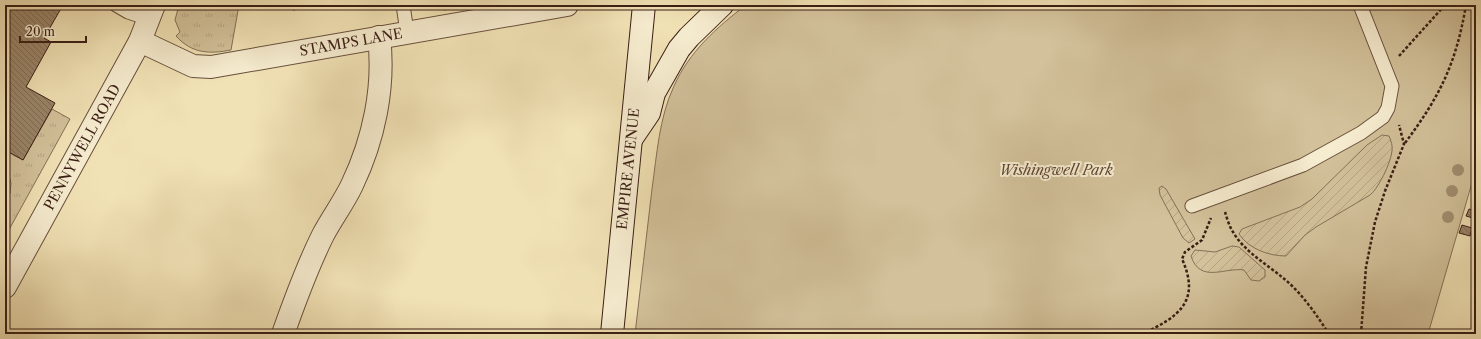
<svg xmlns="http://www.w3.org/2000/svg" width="1481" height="339" viewBox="0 0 1481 339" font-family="'Libre Caslon Text',serif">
  <defs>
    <pattern id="grass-tufts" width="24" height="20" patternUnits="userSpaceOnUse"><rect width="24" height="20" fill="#d2c19a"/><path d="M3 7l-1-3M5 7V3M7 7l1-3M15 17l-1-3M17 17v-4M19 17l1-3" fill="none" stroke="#b5a584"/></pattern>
    <pattern id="garden-furrows" width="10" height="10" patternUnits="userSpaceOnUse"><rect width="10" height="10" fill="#d2c19a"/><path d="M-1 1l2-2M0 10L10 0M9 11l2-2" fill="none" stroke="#b5a584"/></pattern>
    <pattern id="building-back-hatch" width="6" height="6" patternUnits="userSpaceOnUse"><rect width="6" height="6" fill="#998468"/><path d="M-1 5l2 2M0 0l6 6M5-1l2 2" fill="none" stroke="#7e6b54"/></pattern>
  </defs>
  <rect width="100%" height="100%" fill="#f1e2b5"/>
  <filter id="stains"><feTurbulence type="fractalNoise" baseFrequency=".005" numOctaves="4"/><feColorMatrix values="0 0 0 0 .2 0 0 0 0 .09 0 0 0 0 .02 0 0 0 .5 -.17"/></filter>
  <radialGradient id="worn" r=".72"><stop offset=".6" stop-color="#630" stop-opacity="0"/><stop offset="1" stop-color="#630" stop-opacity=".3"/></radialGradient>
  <g fill="url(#grass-tufts)" stroke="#867057">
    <path d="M 179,5 L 239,5 L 231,50 C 210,54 192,54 176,36 L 180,32 L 175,20 Z"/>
    <path d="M 435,5 L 459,5 L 461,7 L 444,10 Z"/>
    <path d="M 52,109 L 70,119 L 5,237 L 5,202 L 10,193 L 11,183 L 5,164 L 5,150 L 23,160 Z"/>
  </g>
  <path fill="#d2c19a" stroke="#867057" d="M 746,5 L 1476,5 L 1476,169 L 1428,334 L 635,334 C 641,286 646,237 652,189 C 657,154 659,118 674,86 C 689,52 717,27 746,5 Z"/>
  <g fill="url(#garden-furrows)" stroke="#867057">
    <path d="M 1382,135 L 1389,136 C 1390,139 1392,143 1392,146 C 1394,157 1379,188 1370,195 L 1316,227 L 1305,235 L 1286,256 C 1269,256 1249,249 1239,234 L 1242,229 L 1300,207 L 1312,199 L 1367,145 Z"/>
    <path d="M 1162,186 L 1166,189 L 1195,239 L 1189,243 L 1183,238 L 1160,195 L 1159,188 Z"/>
    <path d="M 1232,246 L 1239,247 L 1265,270 L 1265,277 L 1259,281 L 1251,280 L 1244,270 C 1225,267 1200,284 1191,256 L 1195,250 L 1215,252 Z"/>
  </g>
  <g fill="url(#building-back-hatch)" stroke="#3a1e14">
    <path d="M 5,5 L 63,5 L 44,38 L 51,42 L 26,87 L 55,103 L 23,160 L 5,150 Z"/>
    <path d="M 266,5 L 295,5 L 295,10 Z"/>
    <path d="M 1469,209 L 1476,211 L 1476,219 L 1466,216 Z"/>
    <path d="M 1462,225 L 1472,228 L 1470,236 L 1459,233 Z"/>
    <path d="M 1476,314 L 1476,334 L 1470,334 Z"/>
  </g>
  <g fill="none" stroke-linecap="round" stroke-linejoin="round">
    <g stroke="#684f3c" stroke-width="15">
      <g id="service">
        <path d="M 116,5 L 128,12 L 149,19"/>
        <path d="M 403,5 L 407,32"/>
        <path d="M 1192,206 L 1303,165 L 1361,133 L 1383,117 L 1388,108 L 1392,86 L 1360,5"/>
      </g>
    </g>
    <g stroke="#684f3c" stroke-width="24">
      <g id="minor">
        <path d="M 140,41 L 193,66 L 211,67 L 567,5"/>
        <path d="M 283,334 C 295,300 307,267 323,235 C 332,218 344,202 352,185 C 374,139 385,87 379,37"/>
      </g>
    </g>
    <g stroke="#684f3c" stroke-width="24">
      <path id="tertiary" d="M 5,287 L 140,41 L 154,5"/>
    </g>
    <g stroke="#3a1e14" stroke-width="24">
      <g id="secondary">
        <path d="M 632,138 L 649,113 L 654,93 L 679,49 L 689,37 L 722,5"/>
        <path d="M 612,334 L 644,5"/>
      </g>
    </g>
    <g stroke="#3a1e14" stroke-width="2.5" stroke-dasharray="3 2" stroke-linecap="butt">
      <path d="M 1399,56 L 1445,5"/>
      <path d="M 1405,143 C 1440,96 1456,64 1466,5"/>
      <path d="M 1225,212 C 1227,218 1229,226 1233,232 C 1244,251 1266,264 1282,277 C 1301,292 1316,314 1329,334"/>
      <path d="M 1142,334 C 1179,317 1201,301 1182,259 L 1185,252 L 1202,240 L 1211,218"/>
      <path d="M 1361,334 L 1366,267 L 1375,222 L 1385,191 L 1404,144 L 1399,125"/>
    </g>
    <use href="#service" stroke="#f6eccf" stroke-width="13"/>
    <use href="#minor" stroke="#f6eccf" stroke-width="22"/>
    <use href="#tertiary" stroke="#f6eccf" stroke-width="22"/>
    <use href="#secondary" stroke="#f6eccf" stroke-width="22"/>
  </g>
  <g fill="#a18d6f">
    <circle cx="1458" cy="170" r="6"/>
    <circle cx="1452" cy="191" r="6"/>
    <circle cx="1448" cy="217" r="6"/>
  </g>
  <g text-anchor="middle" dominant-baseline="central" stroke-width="4" stroke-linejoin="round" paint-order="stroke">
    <g font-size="14" fill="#3a1e14" stroke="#f6eccf">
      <text transform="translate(351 42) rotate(-10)">STAMPS LANE</text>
      <text transform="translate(82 147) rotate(-61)">PENNYWELL ROAD</text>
      <text transform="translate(628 169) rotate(-84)">EMPIRE AVENUE</text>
    </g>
    <g font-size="14" font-style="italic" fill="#604736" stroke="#f6eccf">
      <text x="1056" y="170">Wishingwell Park</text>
    </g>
  </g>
  <rect width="1481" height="339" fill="none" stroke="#f1e2b5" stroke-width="20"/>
  <rect x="6" y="6" width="1469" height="327" fill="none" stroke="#3a1e14" stroke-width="2"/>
  <rect x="10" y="10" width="1461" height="319" fill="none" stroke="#3a1e14"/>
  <path d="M20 36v6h66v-6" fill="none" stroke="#3a1e14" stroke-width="2"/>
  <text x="26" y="36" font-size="12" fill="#3a1e14" stroke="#f6eccf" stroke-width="3" paint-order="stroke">20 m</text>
  <rect width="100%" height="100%" filter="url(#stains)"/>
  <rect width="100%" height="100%" fill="url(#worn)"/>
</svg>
